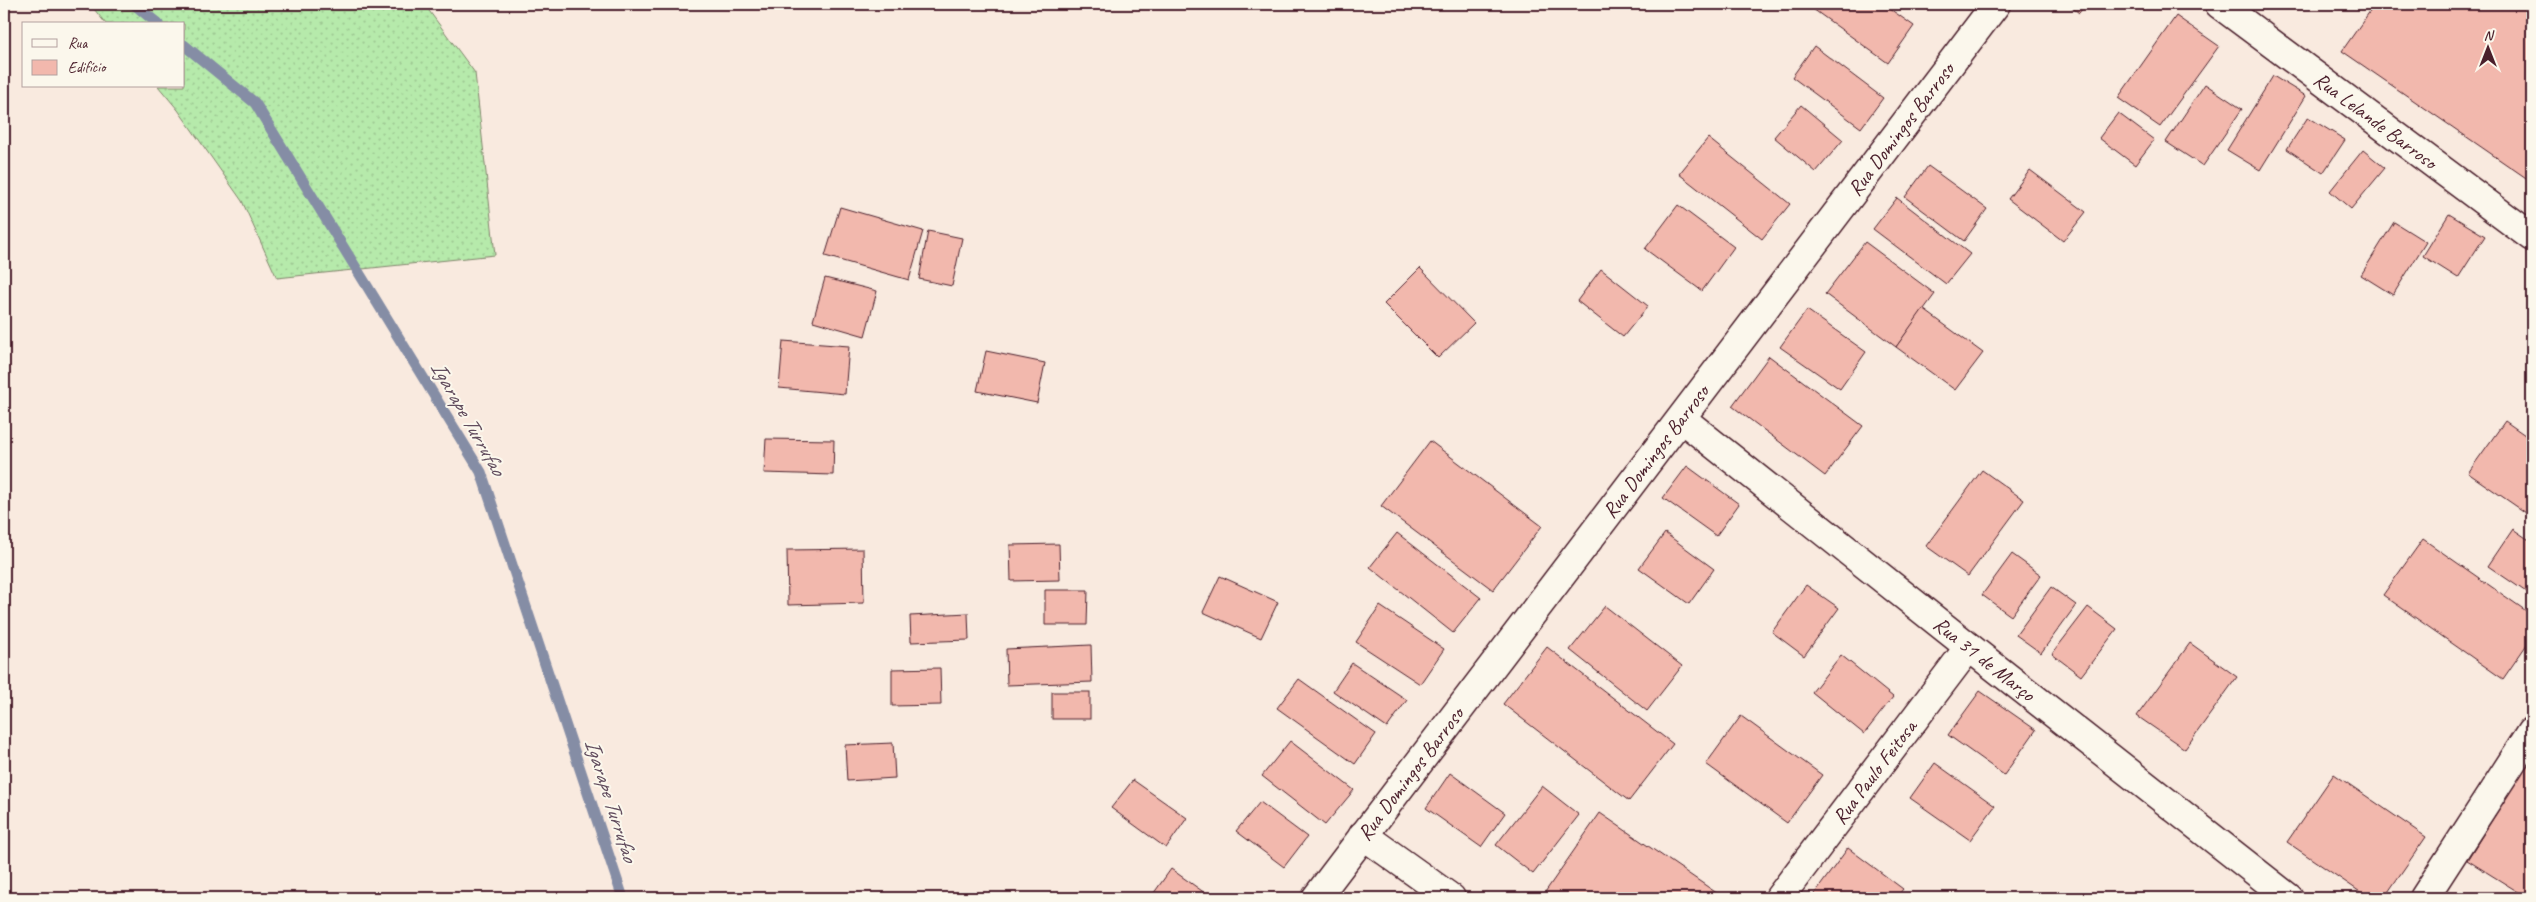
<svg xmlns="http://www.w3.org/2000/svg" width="2536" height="902" viewBox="0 0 2536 902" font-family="Caveat,sans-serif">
  <defs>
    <pattern id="grass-dots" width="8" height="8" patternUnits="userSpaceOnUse" patternTransform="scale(1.25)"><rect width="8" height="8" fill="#b6eaab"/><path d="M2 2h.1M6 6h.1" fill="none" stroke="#9ec893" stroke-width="1.8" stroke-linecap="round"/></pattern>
  </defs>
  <rect width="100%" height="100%" fill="#f9eadf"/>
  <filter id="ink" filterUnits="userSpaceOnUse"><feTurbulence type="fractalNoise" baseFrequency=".02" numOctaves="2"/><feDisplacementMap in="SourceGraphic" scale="10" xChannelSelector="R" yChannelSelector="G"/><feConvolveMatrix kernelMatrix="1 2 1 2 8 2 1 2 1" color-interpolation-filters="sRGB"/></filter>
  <g filter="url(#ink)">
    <path fill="url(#grass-dots)" stroke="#80846b" d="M 90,4 L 424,4 L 475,73 L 495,255 L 277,278 L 242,201 L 178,110 L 158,86 L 184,86 L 184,24 L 106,24 Z"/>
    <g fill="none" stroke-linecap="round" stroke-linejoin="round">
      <g stroke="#858da5" stroke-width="11">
        <path d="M 134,4 L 158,24"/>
        <path d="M 184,45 L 255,103 L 481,472 L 623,898"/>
      </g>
    </g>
    <g fill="#f2b8ad" stroke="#4a1f2b">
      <path d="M 1806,4 L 1883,4 L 1914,26 L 1888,63 Z"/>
      <path d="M 2068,4 L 2086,4 L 2079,13 Z"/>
      <path d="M 2375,4 L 2532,4 L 2532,182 L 2342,51 Z"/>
      <path d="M 2176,16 L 2219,46 L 2160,127 L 2118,98 Z"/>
      <path d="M 1814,46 L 1883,98 L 1861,128 L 1792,77 Z"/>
      <path d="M 2273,76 L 2306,96 L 2260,170 L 2227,150 Z"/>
      <path d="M 2205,84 L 2242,109 L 2203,166 L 2166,142 Z"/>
      <path d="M 1801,105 L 1843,140 L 1816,172 L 1774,137 Z"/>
      <path d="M 2118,113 L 2154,140 L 2135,165 L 2099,138 Z"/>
      <path d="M 2308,117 L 2345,140 L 2323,173 L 2287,149 Z"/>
      <path d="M 1708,138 L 1790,204 L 1762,239 L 1679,174 Z"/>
      <path d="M 2363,150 L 2385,168 L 2351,209 L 2330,191 Z"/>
      <path d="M 1928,166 L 1987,209 L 1964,241 L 1905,197 Z"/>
      <path d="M 2030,170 L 2086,212 L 2063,241 L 2008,199 Z"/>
      <path d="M 1897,198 L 1970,254 L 1946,284 L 1873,229 Z"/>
      <path d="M 1678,205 L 1734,247 L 1702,291 L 1645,249 Z"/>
      <path d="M 840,207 L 923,231 L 909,280 L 825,256 Z"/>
      <path d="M 2449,214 L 2485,236 L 2458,278 L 2423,256 Z"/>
      <path d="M 2394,222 L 2426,242 L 2393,295 L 2361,275 Z"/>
      <path d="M 928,231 L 962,238 L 952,286 L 919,279 Z"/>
      <path d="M 1865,242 L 1935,294 L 1896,347 L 1825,294 Z"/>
      <path d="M 1420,268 L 1474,323 L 1438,358 L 1384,304 Z"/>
      <path d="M 1601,269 L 1648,306 L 1623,337 L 1577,301 Z"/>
      <path d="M 825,278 L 877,291 L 865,336 L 813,321 Z"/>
      <path d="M 1923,309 L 1983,353 L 1955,390 L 1896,347 Z"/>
      <path d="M 1807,310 L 1866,352 L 1840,389 L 1780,347 Z"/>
      <path d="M 783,341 L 849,346 L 845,394 L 779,388 Z"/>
      <path d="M 986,351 L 1045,363 L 1037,403 L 977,391 Z"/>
      <path d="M 1769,356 L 1863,426 L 1825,476 L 1732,406 Z"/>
      <path d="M 2505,421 L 2532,440 L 2532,517 L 2468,473 Z"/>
      <path d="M 766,439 L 834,440 L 833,475 L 764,473 Z"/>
      <path d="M 1430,441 L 1542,526 L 1493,590 L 1381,506 Z"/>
      <path d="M 1687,466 L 1739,504 L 1716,536 L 1663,498 Z"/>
      <path d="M 1982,470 L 2024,500 L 1968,576 L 1926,546 Z"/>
      <path d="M 2513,529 L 2532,542 L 2532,596 L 2488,566 Z"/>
      <path d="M 1397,533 L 1481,598 L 1453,633 L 1370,567 Z"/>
      <path d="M 1665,533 L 1714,569 L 1689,604 L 1639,568 Z"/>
      <path d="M 2423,539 L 2532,615 L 2532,637 L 2503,679 L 2383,595 Z"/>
      <path d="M 1059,544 L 1060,580 L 1011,581 L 1010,545 Z"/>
      <path d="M 863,549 L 864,603 L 788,605 L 787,550 Z"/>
      <path d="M 2012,554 L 2041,575 L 2011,616 L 1982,595 Z"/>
      <path d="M 1220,576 L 1278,602 L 1261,638 L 1203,612 Z"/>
      <path d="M 1806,585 L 1839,608 L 1804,656 L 1772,632 Z"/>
      <path d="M 2051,587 L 2076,605 L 2041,653 L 2016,635 Z"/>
      <path d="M 1045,590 L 1088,590 L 1087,625 L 1045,625 Z"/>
      <path d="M 1380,606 L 1444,649 L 1420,684 L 1356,642 Z"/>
      <path d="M 1605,606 L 1682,666 L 1647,711 L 1570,650 Z"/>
      <path d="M 2088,607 L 2117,629 L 2081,676 L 2052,654 Z"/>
      <path d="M 968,613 L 969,640 L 911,642 L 910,616 Z"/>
      <path d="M 2190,643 L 2237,677 L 2185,749 L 2137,716 Z"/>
      <path d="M 1091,645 L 1092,682 L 1007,685 L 1006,649 Z"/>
      <path d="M 1547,647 L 1673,744 L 1629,801 L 1503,704 Z"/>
      <path d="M 1841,655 L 1893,697 L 1864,734 L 1812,692 Z"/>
      <path d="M 1352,663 L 1407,700 L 1387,728 L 1333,691 Z"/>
      <path d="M 940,668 L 941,705 L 892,706 L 892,669 Z"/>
      <path d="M 1299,679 L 1376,734 L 1355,764 L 1277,708 Z"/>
      <path d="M 1980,691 L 2036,730 L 2004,775 L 1948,735 Z"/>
      <rect x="1052" y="692" width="38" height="27"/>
      <path d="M 1741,716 L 1822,775 L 1787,823 L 1706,764 Z"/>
      <path d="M 1290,741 L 1354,790 L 1325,825 L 1262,776 Z"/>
      <path d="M 893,743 L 895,778 L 847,781 L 845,745 Z"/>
      <path d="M 2532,756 L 2532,892 L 2528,898 L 2467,860 Z"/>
      <path d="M 1935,763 L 1995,806 L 1970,840 L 1910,798 Z"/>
      <path d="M 1450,773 L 1505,813 L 1481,847 L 1426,808 Z"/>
      <path d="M 2334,774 L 2426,837 L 2384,898 L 2369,898 L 2287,842 Z"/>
      <path d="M 1133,780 L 1187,818 L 1166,848 L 1111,808 Z"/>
      <path d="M 1542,786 L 1579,815 L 1533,874 L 1496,845 Z"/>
      <path d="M 1260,802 L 1307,837 L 1284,867 L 1236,831 Z"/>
      <path d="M 1600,813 L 1721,896 L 1720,898 L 1541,898 Z"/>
      <path d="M 1848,848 L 1903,889 L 1896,898 L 1812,897 Z"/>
      <path d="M 1171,869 L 1212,898 L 1151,897 Z"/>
    </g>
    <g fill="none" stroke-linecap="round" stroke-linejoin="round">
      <g stroke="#4a1f2b" stroke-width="31">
        <g id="minor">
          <path id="s1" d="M 2219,4 L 2532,237"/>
          <path id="s2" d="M 1682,419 L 1969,647 L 2289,898"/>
          <path d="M 1363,835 L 1451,898"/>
          <path id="s3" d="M 1316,898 L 1996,4"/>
          <path id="s4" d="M 1779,898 L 1969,647"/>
          <path d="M 2424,898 L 2532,731"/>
        </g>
      </g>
      <use href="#minor" stroke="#fbf7ec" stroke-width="28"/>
    </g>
  </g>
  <g text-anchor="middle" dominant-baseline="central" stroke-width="4" stroke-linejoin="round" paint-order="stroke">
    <g font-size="21" fill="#4a1f2b" stroke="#fbf7ec">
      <text stroke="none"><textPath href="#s1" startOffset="195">Rua Lelande Barroso</textPath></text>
      <text stroke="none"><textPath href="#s3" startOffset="966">Rua Domingos Barroso</textPath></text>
      <text stroke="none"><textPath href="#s3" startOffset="561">Rua Domingos Barroso</textPath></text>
      <text stroke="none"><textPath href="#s2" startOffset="386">Rua 31 de Março</textPath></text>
      <text stroke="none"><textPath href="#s3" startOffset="156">Rua Domingos Barroso</textPath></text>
      <text stroke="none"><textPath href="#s4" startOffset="158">Rua Paulo Feitosa</textPath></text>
    </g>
    <g font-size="22" font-style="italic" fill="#624d5e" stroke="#fbf7ec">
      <text transform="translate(468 418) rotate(60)">Igarape Turrufao</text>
      <text transform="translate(611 800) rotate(72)">Igarape Turrufao</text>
    </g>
  </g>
  <rect width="2536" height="902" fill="none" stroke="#fbf7ec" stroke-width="20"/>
  <rect x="10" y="10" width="2516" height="882" fill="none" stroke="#4a1f2b" stroke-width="2" filter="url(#ink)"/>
  <rect x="22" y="22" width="162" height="65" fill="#fbf7ec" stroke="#b4a19f"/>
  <rect x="32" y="39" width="25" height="8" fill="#fbf7ec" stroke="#b4a19f"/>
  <text x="68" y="48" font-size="15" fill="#4a1f2b">Rua</text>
  <rect x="32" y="60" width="25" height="15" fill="#f2b8ad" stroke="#b4a19f"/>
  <text x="68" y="72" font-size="15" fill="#4a1f2b">Edifício</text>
  <g transform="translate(2488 48)" stroke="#fbf7ec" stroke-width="4" paint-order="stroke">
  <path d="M0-4L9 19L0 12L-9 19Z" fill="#4a1f2b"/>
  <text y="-8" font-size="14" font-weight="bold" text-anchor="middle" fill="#4a1f2b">N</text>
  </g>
</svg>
